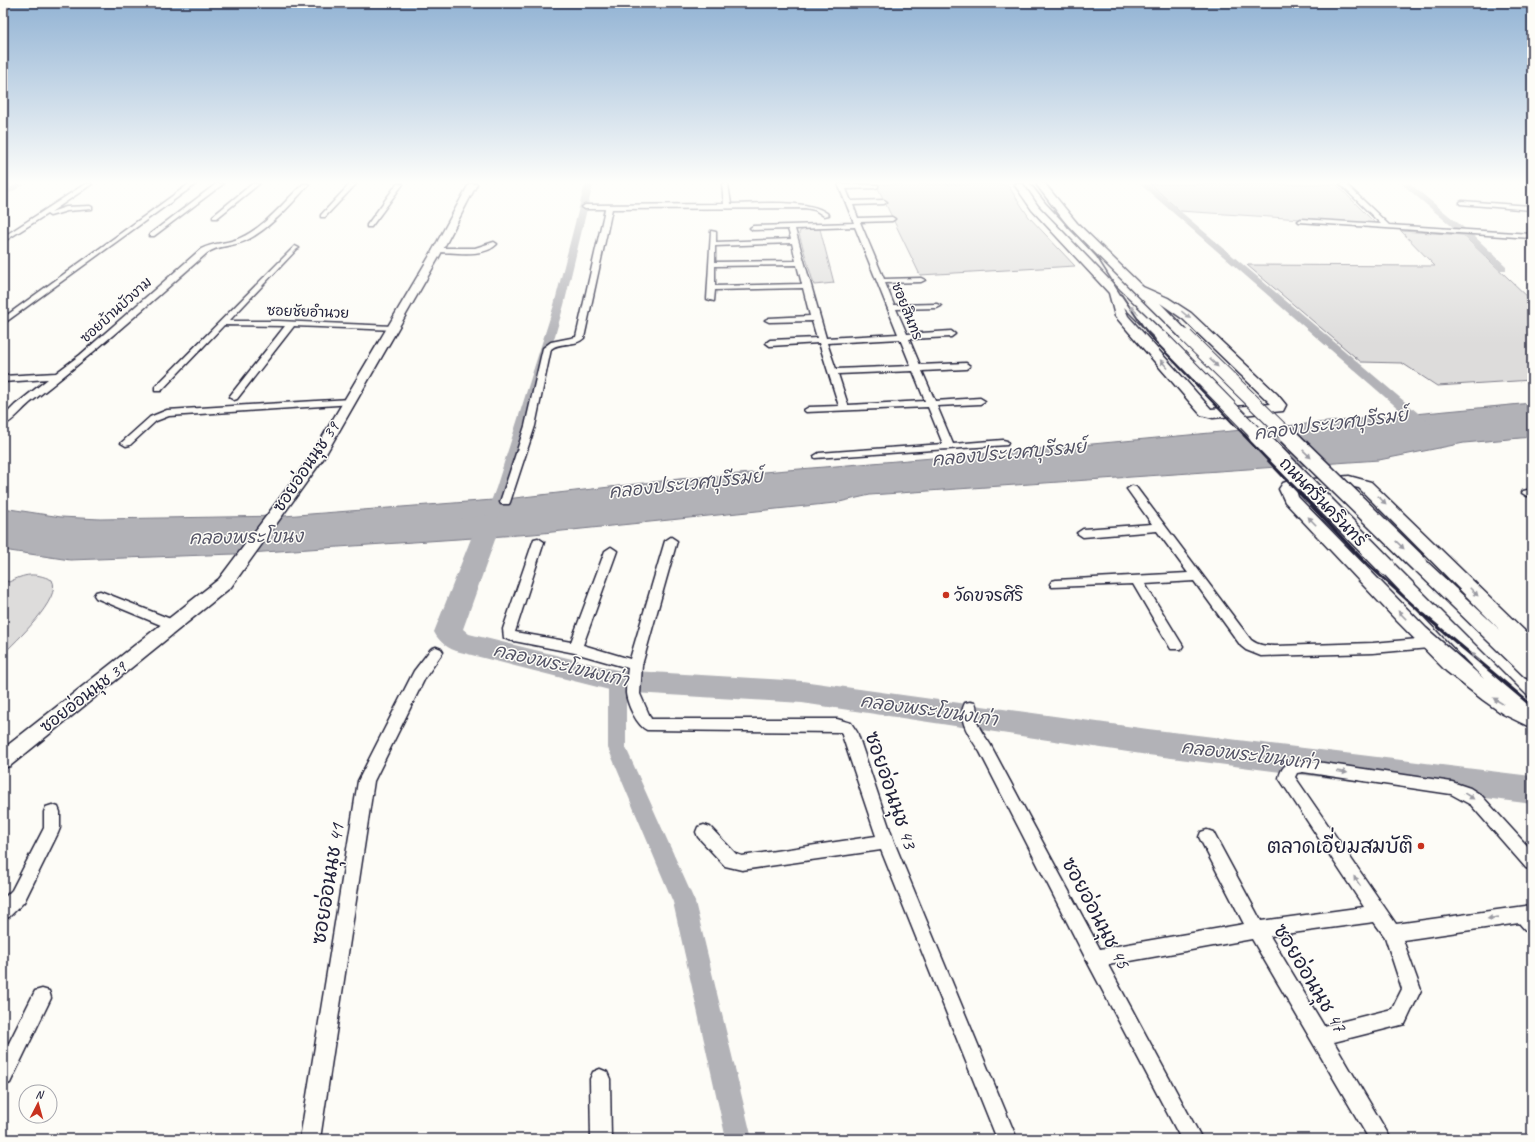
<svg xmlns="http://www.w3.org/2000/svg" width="1535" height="1142" viewBox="0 0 1535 1142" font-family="Caveat,'Playpen Sans Thai',sans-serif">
  <rect width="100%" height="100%" fill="#fdfcf7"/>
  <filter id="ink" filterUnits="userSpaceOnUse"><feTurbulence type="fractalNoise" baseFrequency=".025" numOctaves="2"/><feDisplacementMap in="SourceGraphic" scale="8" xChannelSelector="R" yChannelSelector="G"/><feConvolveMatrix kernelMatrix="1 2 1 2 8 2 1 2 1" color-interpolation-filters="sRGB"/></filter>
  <g filter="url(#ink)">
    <g fill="#dddcdb" stroke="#807f8b">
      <path d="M 876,184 L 1007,184 L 1029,217 L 1075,266 L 920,275 Z"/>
      <path d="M 1150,184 L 1336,184 L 1376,224 L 1180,211 Z"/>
      <path d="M 804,229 L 820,229 L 834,283 L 814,285 L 799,234 L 800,231 Z"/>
      <path d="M 1401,231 L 1463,235 L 1532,301 L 1532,380 L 1437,386 L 1402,363 L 1361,362 L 1247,265 L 1435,266 Z"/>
      <path d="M 3,570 L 5,580 L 9,582 C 25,574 34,572 52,580 C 63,598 15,642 3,654 Z"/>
    </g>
    <path fill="#b2b2b7" stroke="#787885" d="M 1532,403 L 1532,437 L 1464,443 L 1379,460 L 870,495 L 835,503 L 533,534 L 234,554 L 70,560 L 3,550 L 3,508 L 61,517 L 100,519 L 284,516 L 506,499 L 679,479 L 1017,451 Z"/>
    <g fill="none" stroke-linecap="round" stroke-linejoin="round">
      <g fill="#b2b2b7" fill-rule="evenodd">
        <path d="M 16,184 L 25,184 L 3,197 L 3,192 Z"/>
        <path d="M 585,184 L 593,184 L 564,305 L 510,488 L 497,520 L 487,520 L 485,517 L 496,488 L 554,305 Z"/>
        <path d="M 1140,184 L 1148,184 L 1431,424 L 1433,427 L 1431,430 L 1423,430 Z"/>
        <path d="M 1402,184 L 1410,184 L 1474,236 L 1506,266 L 1506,270 L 1500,270 L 1468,240 Z"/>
        <path d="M 617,675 L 623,676 L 626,681 L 626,748 L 695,902 L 752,1139 L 726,1139 L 673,902 L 608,748 L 608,681 L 611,676 Z"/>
      </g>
      <path fill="#b2b2b7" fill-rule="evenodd" d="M 489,515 L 498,518 L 501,523 L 463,629 L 469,634 L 617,670 L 802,681 L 1148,729 L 1532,776 L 1532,804 L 1148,755 L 802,703 L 617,692 L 460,652 C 448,649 440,643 434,632 L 474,531 L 460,529 L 457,524 L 460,519 Z"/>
      <g stroke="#22223b" stroke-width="3">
        <g id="street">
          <path d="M 3,184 L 9,184 L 3,188 Z"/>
          <path d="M 85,184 L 92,184 L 51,212 L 66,207 L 90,206 L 92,207 L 92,209 L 67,211 L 50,216 L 47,214 L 3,242 L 3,237 Z"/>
          <path d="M 189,184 L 196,184 L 3,324 L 3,318 Z"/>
          <path d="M 216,184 L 223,184 L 154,236 L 150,236 L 150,234 Z"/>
          <path d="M 252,184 L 259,184 L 217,218 L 213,218 L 213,216 Z"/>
          <path d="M 303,184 L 309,184 C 293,203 267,231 245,241 C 232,247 218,245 207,253 C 149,304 92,355 31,402 C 23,408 12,423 3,425 L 3,417 L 15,405 L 48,379 L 3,382 L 3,376 L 56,373 L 80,355 L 201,249 C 214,242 227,244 240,238 C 265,227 284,202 303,184 Z"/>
          <path d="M 350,184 L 356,184 L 325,217 L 321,217 L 321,215 Z"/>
          <path d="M 397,184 L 403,184 L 371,227 L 367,227 L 367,225 Z"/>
          <path d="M 722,184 L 728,184 L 731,204 C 755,204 812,198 829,215 L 824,216 L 815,210 L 805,208 L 612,209 L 584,338 C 575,347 561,341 551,349 L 535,426 L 510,502 L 509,504 L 501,504 L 500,502 L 525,426 L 543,348 L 551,342 L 576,337 L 605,209 L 585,209 L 582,207 L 585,205 L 724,204 Z"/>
          <path d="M 838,184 L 878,185 L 878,187 L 876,188 L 846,189 L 851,201 L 884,200 L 887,202 L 884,204 L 853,205 L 858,218 L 892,217 L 895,219 L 892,221 L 860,222 L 884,279 L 921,278 L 925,280 L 921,282 L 885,283 L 894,305 L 937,304 L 941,306 L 937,308 L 896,309 L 907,334 L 951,331 L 955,334 L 951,337 L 909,339 L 920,365 L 966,363 L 970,366 L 966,369 L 922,371 L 935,401 L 980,398 L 985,401 L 980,404 L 937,406 L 953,444 L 1003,440 L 1007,441 L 1008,443 L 1007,445 L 815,458 L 814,456 L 819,453 L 943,444 L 928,407 L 806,412 L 804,410 L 809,407 L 839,406 L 819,343 L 770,346 L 766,343 L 770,340 L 817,338 L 812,321 L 769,322 L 765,320 L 769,318 L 810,316 L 803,288 L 715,290 L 714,301 L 707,299 L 711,231 L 716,232 L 716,242 L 791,239 L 788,229 L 753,230 L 750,228 L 753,226 L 854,223 ZM 855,227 L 898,334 L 826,338 L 795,229 ZM 792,243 L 796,261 L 715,262 L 715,246 ZM 797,265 L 802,284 L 715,286 L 715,266 ZM 900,339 L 911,366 L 836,369 L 827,343 ZM 913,371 L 925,401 L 848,405 L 838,374 Z"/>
          <path d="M 1340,184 L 1346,184 L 1389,225 L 1532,234 L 1532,238 L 1299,222 L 1298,221 L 1301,219 L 1381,224 Z"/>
          <path d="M 1462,201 L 1532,206 L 1532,210 L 1460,204 L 1460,202 Z"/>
          <path d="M 494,242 L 497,244 C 484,258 454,252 437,252 L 433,250 L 437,248 L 475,248 Z"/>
          <path d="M 295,246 L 299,248 L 297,249 L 229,321 L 278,321 L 393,326 L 397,328 L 396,330 L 294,326 L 237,399 L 234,400 L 229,397 L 285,326 L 224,325 L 161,391 L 155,391 L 155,387 Z"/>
          <path d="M 350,399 L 355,402 L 353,404 L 169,416 L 156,421 L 130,445 L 126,446 L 121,443 L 150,417 L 167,410 Z"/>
          <path d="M 1132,486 L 1136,487 L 1251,640 C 1259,646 1266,646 1276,646 L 1373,643 L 1429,638 L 1434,640 L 1436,643 L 1434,646 L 1429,648 L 1373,653 L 1261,656 L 1246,650 L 1241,646 L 1194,581 L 1145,584 L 1183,646 L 1181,649 L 1171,649 L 1133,584 L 1052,587 L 1050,584 L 1052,581 L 1056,580 L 1188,573 L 1157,531 L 1083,537 L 1077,533 L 1083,529 L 1152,524 L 1127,489 Z"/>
          <path d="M 1532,489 L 1532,495 L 1527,496 L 1522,493 L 1523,491 Z"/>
          <path d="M 671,537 L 677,541 L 642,665 L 640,694 L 651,719 L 837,719 L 851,723 L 857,732 L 894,842 L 1017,1139 L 997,1139 L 881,850 L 742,870 L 725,866 L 698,837 L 696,832 L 698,827 L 704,825 L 710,827 L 736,854 L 742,856 L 876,836 L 841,732 L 647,730 C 637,726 627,704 626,693 C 626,685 627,676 628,668 L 575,653 L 509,640 L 504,638 L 503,629 L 534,539 L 538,538 L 544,542 L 515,632 L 571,642 L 605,551 L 611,547 L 617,551 L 583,645 L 630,659 L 665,541 Z"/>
          <path d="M 100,591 L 178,622 L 179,625 L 178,628 L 168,628 L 96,598 L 94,595 L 96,592 Z"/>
          <path d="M 436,647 L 441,649 L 443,652 L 425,678 L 374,781 L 320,1139 L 300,1139 L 358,781 L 414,671 L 431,649 Z"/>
          <path d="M 970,702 L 975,703 C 978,708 975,713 976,719 C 978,728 985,736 990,744 L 1100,949 L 1244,924 L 1199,837 L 1201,832 L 1207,830 L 1213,832 L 1261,921 L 1364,907 L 1279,778 C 1282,764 1290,761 1303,760 L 1452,782 L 1470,788 L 1481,795 L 1532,851 L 1532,870 L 1526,868 L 1471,805 L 1451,794 L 1303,772 L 1297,773 L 1295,777 L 1396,924 L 1532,905 L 1532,933 L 1526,931 L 1519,923 L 1403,940 L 1421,990 L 1405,1024 L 1334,1042 L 1391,1139 L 1369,1139 L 1252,939 L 1108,965 L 1202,1139 L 1181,1139 L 1089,965 L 980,752 C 971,738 956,720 965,703 ZM 1374,922 L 1385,937 L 1402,989 L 1392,1009 L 1324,1026 L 1270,936 Z"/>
          <path d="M 52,805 L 58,807 L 60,812 L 60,828 L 58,833 L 24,902 L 9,917 L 3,919 L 3,899 L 12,890 L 44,828 L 44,812 L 46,807 Z"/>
          <path d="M 42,989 L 49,991 L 51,998 L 10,1083 L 3,1086 L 3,1055 L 35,991 Z"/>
          <path d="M 600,1069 L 607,1072 L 610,1079 L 611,1139 L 591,1139 L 590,1079 L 593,1072 Z"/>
        </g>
      </g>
      <g stroke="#22223b" stroke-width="3">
        <path id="secondary" d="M 469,184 L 477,184 L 439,257 L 323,459 L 231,587 L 10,766 L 3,768 L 3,749 L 219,579 L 310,458 L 429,257 Z"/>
      </g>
      <g stroke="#22223b" stroke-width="3">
        <g id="primary">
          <path d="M 1014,184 L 1023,184 L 1038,206 L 1119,290 L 1166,335 L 1168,338 L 1166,341 L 1158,341 L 1124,307 L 1128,316 L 1211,409 L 1271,404 L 1183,319 L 1160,303 L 1192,336 L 1186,340 L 1182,339 L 1069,227 L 1036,184 L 1045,184 L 1077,223 L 1143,287 L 1168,298 L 1191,313 L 1277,394 L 1286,405 L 1283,411 L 1213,418 L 1201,415 L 1115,316 L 1109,293 L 1032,210 Z"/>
          <path d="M 1349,476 L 1371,482 L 1532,638 L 1532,657 L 1528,656 L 1532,660 L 1532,680 L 1525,677 L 1413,568 L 1410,564 L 1413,560 L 1419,558 L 1425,560 L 1500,630 L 1359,488 L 1349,486 L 1296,490 L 1298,497 L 1426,628 L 1484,679 L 1381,571 L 1378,567 L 1381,563 L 1387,561 L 1393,563 L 1532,702 L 1532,728 L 1503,714 L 1483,700 L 1446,671 L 1396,620 L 1285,502 L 1279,489 L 1283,483 L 1289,481 Z"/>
        </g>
      </g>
      <use href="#street" fill="#fdfcf7" fill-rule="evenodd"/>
      <use href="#secondary" fill="#fdfcf7" fill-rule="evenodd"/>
      <use href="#primary" fill="#fdfcf7" fill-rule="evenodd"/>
      <path stroke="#22223b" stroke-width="1.5" d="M 1031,184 L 1046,203 L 1097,257 L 1121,295"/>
      <path stroke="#22223b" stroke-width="2" d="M 1121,294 L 1148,334 L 1245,436"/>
      <path stroke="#22223b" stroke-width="3" d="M 1244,435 L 1363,560 L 1425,616"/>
      <path stroke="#22223b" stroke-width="3.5" d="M 1424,615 L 1532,706"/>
      <g stroke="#22223b" stroke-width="15" stroke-linecap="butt">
        <g id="primary-bridge-far1">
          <path d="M 1186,336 L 1288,436"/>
          <path d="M 1162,338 L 1258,436"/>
        </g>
      </g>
      <g stroke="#22223b" stroke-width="20" stroke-linecap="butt">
        <g id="primary-bridge">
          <path d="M 1257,435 L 1387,567"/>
          <path d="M 1287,435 L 1419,564"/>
        </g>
      </g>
      <use href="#primary-bridge-far1" stroke="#fdfcf7" stroke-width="13"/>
      <use href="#primary-bridge" stroke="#fdfcf7" stroke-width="17"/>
    </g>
    <defs><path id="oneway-solid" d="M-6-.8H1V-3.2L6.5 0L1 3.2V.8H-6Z"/></defs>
    <g fill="#9a9aa2">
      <use href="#oneway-solid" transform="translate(1134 310) rotate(-136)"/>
      <use href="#oneway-solid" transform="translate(1186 315) rotate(39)"/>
      <use href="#oneway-solid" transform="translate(1214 363) rotate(44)"/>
      <use href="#oneway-solid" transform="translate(1164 364) rotate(-132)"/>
      <use href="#oneway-solid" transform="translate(1307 454) rotate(44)"/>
      <use href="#oneway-solid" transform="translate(1382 500) rotate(45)"/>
      <use href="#oneway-solid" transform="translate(1312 521) rotate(-134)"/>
      <use href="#oneway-solid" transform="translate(1400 545) rotate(44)"/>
      <use href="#oneway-solid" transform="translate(1474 592) rotate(45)"/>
      <use href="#oneway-solid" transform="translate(1402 615) rotate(-134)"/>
      <use href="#oneway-solid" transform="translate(1475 657) rotate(-135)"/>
      <use href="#oneway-solid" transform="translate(1498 701) rotate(-148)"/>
      <use href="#oneway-solid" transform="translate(1342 772) rotate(8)"/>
      <use href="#oneway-solid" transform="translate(1469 796) rotate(32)"/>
      <use href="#oneway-solid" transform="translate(1357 881) rotate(-124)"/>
      <use href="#oneway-solid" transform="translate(1493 918) rotate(172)"/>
    </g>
  </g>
  <linearGradient id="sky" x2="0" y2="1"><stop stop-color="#92b3d4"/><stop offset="0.53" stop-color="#fefefb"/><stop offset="1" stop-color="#fefefb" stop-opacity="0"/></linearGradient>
  <rect width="1535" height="344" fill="url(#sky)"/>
  <g fill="#c8321e" stroke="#fdfcf7" stroke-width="1.5">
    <circle cx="946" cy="595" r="4"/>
    <circle cx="1421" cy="846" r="4"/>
  </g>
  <g text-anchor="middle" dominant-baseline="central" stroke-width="3" stroke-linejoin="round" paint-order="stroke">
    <g font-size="14" fill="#22223b" stroke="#fdfcf7">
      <text transform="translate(116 310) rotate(-42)">ซอยบ้านบัวงาม</text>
      <text transform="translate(907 311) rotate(68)">ซอยสินทร</text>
      <text transform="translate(308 312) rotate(2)">ซอยชัยอำนวย</text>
    </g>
    <g font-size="17" fill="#22223b" stroke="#fdfcf7">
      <text transform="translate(306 467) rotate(-56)">ซอยอ่อนนุช 39</text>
      <text transform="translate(1323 502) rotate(46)">ถนนศรีนครินทร์</text>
      <text transform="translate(83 697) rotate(-38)">ซอยอ่อนนุช 39</text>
    </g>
    <g font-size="17" fill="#22223b" stroke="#fdfcf7" text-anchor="start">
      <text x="954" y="595">วัดขจรศิริ</text>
    </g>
    <g font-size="18" font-style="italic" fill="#545466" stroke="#fdfcf7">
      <text transform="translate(1331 424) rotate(-7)">คลองประเวศบุรีรมย์</text>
      <text transform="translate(1009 453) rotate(-5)">คลองประเวศบุรีรมย์</text>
      <text transform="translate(686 484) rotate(-6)">คลองประเวศบุรีรมย์</text>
      <text transform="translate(246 537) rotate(-1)">คลองพระโขนง</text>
      <text transform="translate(561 665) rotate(13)">คลองพระโขนงเก่า</text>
      <text transform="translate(929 710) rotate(8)">คลองพระโขนงเก่า</text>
      <text transform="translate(1250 755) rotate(7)">คลองพระโขนงเก่า</text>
    </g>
    <g font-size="20" fill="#22223b" stroke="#fdfcf7">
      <text transform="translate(891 790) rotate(71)">ซอยอ่อนนุช 43</text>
      <text transform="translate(328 884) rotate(-81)">ซอยอ่อนนุช 41</text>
      <text transform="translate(1096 913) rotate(62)">ซอยอ่อนนุช 45</text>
      <text transform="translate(1310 978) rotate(59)">ซอยอ่อนนุช 47</text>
    </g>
    <g font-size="20" fill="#22223b" stroke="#fdfcf7" text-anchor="end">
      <text x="1413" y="846">ตลาดเอี่ยมสมบัติ</text>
    </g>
  </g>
  <rect width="1535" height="1142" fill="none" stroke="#fdfcf7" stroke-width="16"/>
  <rect x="8" y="8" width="1519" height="1126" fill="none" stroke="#22223b" stroke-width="1.5" filter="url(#ink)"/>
  <g transform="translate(38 1104) rotate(6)"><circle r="19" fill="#fdfcf7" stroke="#a5a5ac"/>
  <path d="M0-3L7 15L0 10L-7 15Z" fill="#c8321e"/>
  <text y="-6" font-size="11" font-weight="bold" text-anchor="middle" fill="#22223b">N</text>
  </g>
</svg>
